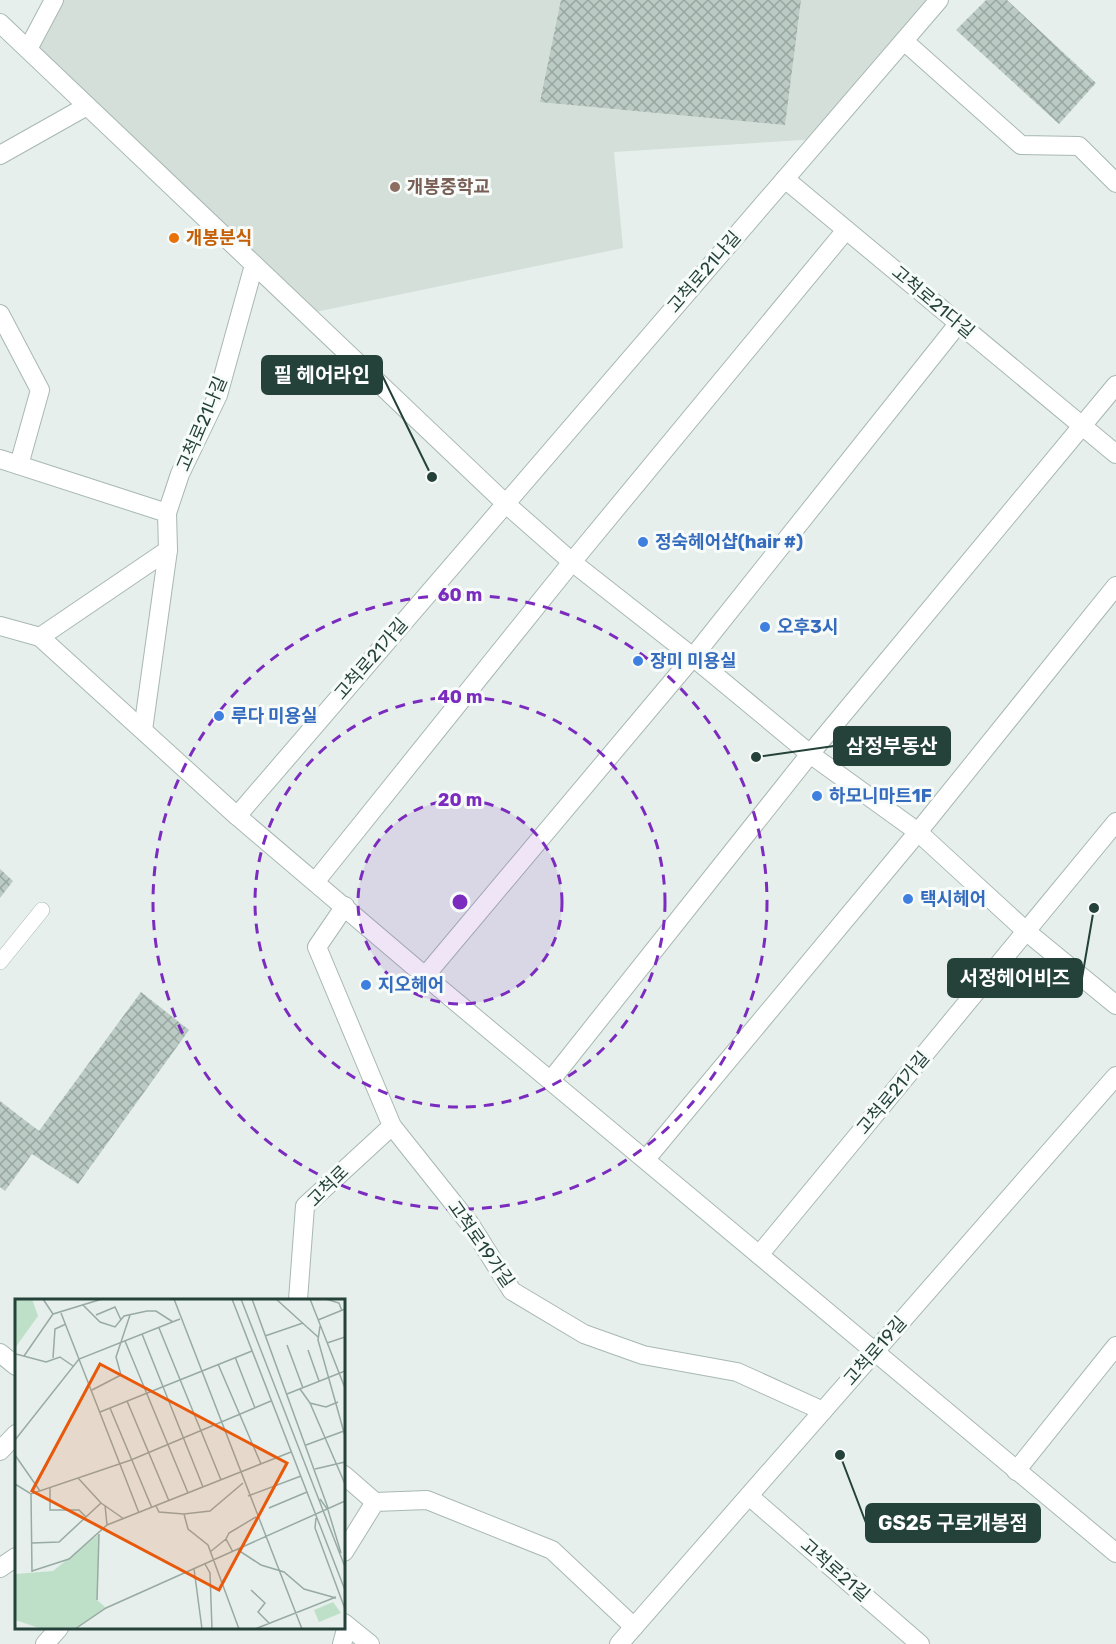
<svg xmlns="http://www.w3.org/2000/svg" width="1116" height="1644" viewBox="0 0 1116 1644" font-family="Rubik,'Noto Sans KR',sans-serif">
  <defs>
    <pattern id="building-cross-hatch" width="8" height="8" patternUnits="userSpaceOnUse" patternTransform="scale(1.5)"><rect width="8" height="8" fill="#bbcac4"/><path d="M0 0l8 8M0 8l8-8" fill="none" stroke="#98a6a0"/></pattern>
  </defs>
  <rect width="100%" height="100%" fill="#e6efeb"/>
  <path fill="#d4dfda" d="M 54,0 L 939,0 L 819,139 L 614,152 L 623,248 L 306,314 L 28,49 Z"/>
  <g fill="url(#building-cross-hatch)">
    <path d="M 561,0 L 801,0 L 785,125 L 540,102 Z"/>
    <path d="M 986,0 L 1007,0 L 1096,83 L 1059,124 L 956,30 Z"/>
    <path d="M 0,869 L 13,881 L 0,898 Z"/>
    <path d="M 141,992 L 189,1030 L 78,1184 L 32,1154 L 5,1191 L 0,1187 L 0,1101 L 39,1131 Z"/>
  </g>
  <g fill="none" stroke-linecap="round" stroke-linejoin="round">
    <g stroke="#a8b8b2" stroke-width="16">
      <path id="service" d="M 0,962 L 42,910"/>
    </g>
    <g stroke="#a8b8b2" stroke-width="20">
      <g id="minor">
        <path d="M 0,23 L 505,503 L 572,562 L 693,657 L 810,754 L 918,832 L 1027,932 L 1116,1005"/>
        <path d="M 904,41 L 1021,145 L 1079,146 L 1116,183"/>
        <path d="M 28,49 L 54,0"/>
        <path d="M 0,155 L 87,106"/>
        <path d="M 785,179 L 1116,454"/>
        <path d="M 0,314 L 40,390 L 19,465"/>
        <path d="M 0,459 L 167,513"/>
        <path d="M 0,626 L 40,637 L 237,816 L 425,976 L 1116,1553"/>
        <path d="M 40,637 L 168,550"/>
        <path d="M 143,730 L 168,550 L 167,513 L 180,474 L 218,395 L 254,265"/>
        <path d="M 237,816 L 939,0"/>
        <path d="M 315,882 L 572,562 L 846,230"/>
        <path d="M 345,906 L 317,947 L 392,1126 L 470,1224 L 512,1291 L 584,1334 L 643,1355 L 737,1372 L 823,1411"/>
        <path d="M 425,976 L 693,657 L 958,324"/>
        <path d="M 551,1080 L 810,754 L 1116,385"/>
        <path d="M 646,1159 L 918,832 L 1116,586"/>
        <path d="M 759,1255 L 1116,822"/>
        <path d="M 298,1300 L 305,1206 L 392,1126"/>
        <path d="M 0,1451 L 16,1434"/>
        <path d="M 1016,1471 L 1116,1346"/>
        <path d="M 344,1475 L 375,1502"/>
        <path d="M 749,1496 L 920,1644"/>
        <path d="M 344,1552 L 375,1502 L 427,1500 L 552,1550 L 634,1627"/>
        <path d="M 0,1568 L 16,1557"/>
        <path d="M 45,1644 L 59,1628"/>
        <path d="M 342,1644 L 347,1626"/>
        <path d="M 619,1644 L 1116,1076"/>
      </g>
    </g>
    <g stroke="#a4bbb3" stroke-width="20">
      <g id="secondary">
        <path d="M 0,1353 L 16,1366"/>
        <path d="M 344,1623 L 370,1644"/>
      </g>
    </g>
    <use href="#service" stroke="#fff" stroke-width="15"/>
    <use href="#minor" stroke="#fff" stroke-width="18"/>
    <use href="#secondary" stroke="#fff" stroke-width="18"/>
  </g>
  <circle cx="460" cy="902" r="102" fill="#7b2cbf" fill-opacity=".12"/>
  <g fill="none" stroke="#7b2cbf" stroke-width="3" stroke-dasharray="10 8">
    <circle cx="460" cy="902" r="102"/>
    <circle cx="460" cy="902" r="205"/>
    <circle cx="460" cy="902" r="307"/>
  </g>
  <circle fill="#8d6e63" stroke="#f7fbf9" stroke-width="2" cx="395" cy="187" r="6"/>
  <circle fill="#e8710a" stroke="#f7fbf9" stroke-width="2" cx="174" cy="238" r="6"/>
  <g fill="#3f7fe0" stroke="#f7fbf9" stroke-width="2">
    <circle cx="643" cy="542" r="6"/>
    <circle cx="765" cy="627" r="6"/>
    <circle cx="638" cy="661" r="6"/>
    <circle cx="219" cy="716" r="6"/>
    <circle cx="817" cy="796" r="6"/>
    <circle cx="908" cy="899" r="6"/>
    <circle cx="366" cy="985" r="6"/>
  </g>
  <g text-anchor="middle" dominant-baseline="central" stroke-width="6" stroke-linejoin="round" paint-order="stroke">
    <g font-size="18" font-weight="bold" fill="#785e54" stroke="#f7fbf9" text-anchor="start">
      <text x="407" y="187">개봉중학교</text>
    </g>
    <g font-size="18" font-weight="bold" fill="#c56008" stroke="#f7fbf9" text-anchor="start">
      <text x="186" y="238">개봉분식</text>
    </g>
    <g font-size="18" fill="#24423a" stroke="#f7fbf9">
      <text transform="translate(704 272) rotate(-49)">고척로21나길</text>
      <text transform="translate(933 302) rotate(40)">고척로21다길</text>
      <text transform="translate(202 424) rotate(-67)">고척로21나길</text>
      <text transform="translate(371 659) rotate(-49)">고척로21가길</text>
      <text transform="translate(893 1093) rotate(-50)">고척로21가길</text>
      <text transform="translate(328 1186) rotate(-45)">고척로</text>
      <text transform="translate(481 1244) rotate(55)">고척로19가길</text>
      <text transform="translate(875 1351) rotate(-49)">고척로19길</text>
      <text transform="translate(835 1570) rotate(41)">고척로21길</text>
    </g>
    <g font-size="18" font-weight="bold" fill="#366cbe" stroke="#f7fbf9" text-anchor="start">
      <text x="655" y="542">정숙헤어샵(hair #)</text>
      <text x="777" y="627">오후3시</text>
      <text x="650" y="661">장미 미용실</text>
      <text x="231" y="716">루다 미용실</text>
      <text x="829" y="796">하모니마트1F</text>
      <text x="920" y="899">택시헤어</text>
      <text x="378" y="985">지오헤어</text>
    </g>
  </g>
  <g transform="translate(15 1299)">
    <rect width="330" height="330" fill="#e6efeb"/>
    <path d="M 0,0 L 17,0 L 23,17 L 0,49 ZM 84,235 L 82,301 L 91,309 L 60,330 L 27,330 L 0,321 L 0,275 L 38,272 Z" fill="#bfe0c8"/>
    <path d="M 318,303 L 326,314 L 304,323 L 299,311 Z" fill="#bfe0c8"/>
    <path fill="none" stroke="#98aaa4" stroke-width="1.5" d="M 28,0 L 38,15 L 87,0M 159,0 L 287,330M 217,0 L 330,291M 226,0 L 330,268M 237,0 L 313,209M 261,0 L 303,38M 295,0 L 330,89M 311,0 L 324,4 L 327,12M 68,6 L 85,23 L 100,28 L 109,17 L 132,12 L 141,12 L 158,23M 46,14 L 124,214M 81,16 L 100,8 L 106,21M 303,21 L 330,10M 305,27 L 303,41 L 330,137M 144,29 L 206,181M 127,35 L 188,188M 250,37 L 288,24M 110,42 L 173,194M 312,44 L 330,38M 272,46 L 288,89M 293,51 L 304,82M 1,55 L 31,63 L 45,58 L 58,67M 9,57 L 38,15M 220,58 L 240,109M 38,59 L 40,30 L 51,25M 203,65 L 246,165M 285,90 L 295,104 L 311,108 L 323,103M 77,91 L 106,76 L 101,58 L 115,16M 272,95 L 330,72M 112,102 L 154,202M 295,104 L 330,185M 95,109 L 137,209M 85,113 L 237,52M 0,141 L 64,60 L 165,20M 291,146 L 329,132M 0,156 L 25,192M 300,170 L 330,163M 63,179 L 86,204 L 109,220M 0,185 L 16,195 L 116,161 L 256,102M 35,188 L 35,211 L 64,211 L 71,218M 16,195 L 17,273M 233,197 L 286,177M 305,200 L 313,211 L 326,254M 90,206 L 92,226M 141,207 L 144,213 L 169,215 L 195,212 L 228,184M 254,209 L 292,193M 169,215 L 173,230 L 193,246 L 224,330M 301,219 L 300,229 L 330,310M 17,244 L 44,243 L 86,204M 223,251 L 246,266 L 269,273 L 289,290 L 321,299M 195,253 L 211,240M 218,253 L 211,240 L 214,234 L 241,218M 190,265 L 195,274 L 197,330M 179,270 L 187,330M 17,272 L 54,260 L 92,226 L 276,153M 236,291 L 250,304 L 243,313 L 254,324M 82,301 L 84,235M 60,330 L 91,309 L 330,202M 240,330 L 321,298"/>
    <path fill="#e8590c" fill-opacity="0.15" stroke="#e8590c" stroke-width="3" d="M 85,65 L 272,164 L 204,291 L 17,192 Z"/>
    <rect width="330" height="330" fill="none" stroke="#24423a" stroke-width="3"/>
  </g>
  <circle cx="460" cy="902" r="9" fill="#7b2cbf" stroke="#f7fbf9" stroke-width="3"/>
  <g font-size="18" text-anchor="middle" font-weight="bold" fill="#7b2cbf" stroke="#f7fbf9" stroke-width="6" stroke-linejoin="round" paint-order="stroke">
    <text x="460" y="601">60 m</text>
    <text x="460" y="703">40 m</text>
    <text x="460" y="806">20 m</text>
  </g>
  <path fill="none" stroke="#24423a" stroke-width="2" d="M432 477L382 375M756 757L834 746M1094 908L1082 978M840 1455L866 1523"/>
  <g fill="#24423a" stroke="#f7fbf9" stroke-width="2">
    <circle cx="432" cy="477" r="6"/>
    <circle cx="756" cy="757" r="6"/>
    <circle cx="1094" cy="908" r="6"/>
    <circle cx="840" cy="1455" r="6"/>
  </g>
  <g fill="#24423a" stroke="#24423a" stroke-width="2">
    <rect x="262" y="356" width="120" height="38" rx="6"/>
    <rect x="834" y="727" width="116" height="38" rx="6"/>
    <rect x="948" y="959" width="134" height="38" rx="6"/>
    <rect x="866" y="1504" width="174" height="38" rx="6"/>
  </g>
  <g font-size="20" text-anchor="middle" font-weight="bold" fill="#fff">
    <text x="322" y="382">필 헤어라인</text>
    <text x="892" y="753">삼정부동산</text>
    <text x="1015" y="985">서정헤어비즈</text>
    <text x="953" y="1530">GS25 구로개봉점</text>
  </g>
</svg>
